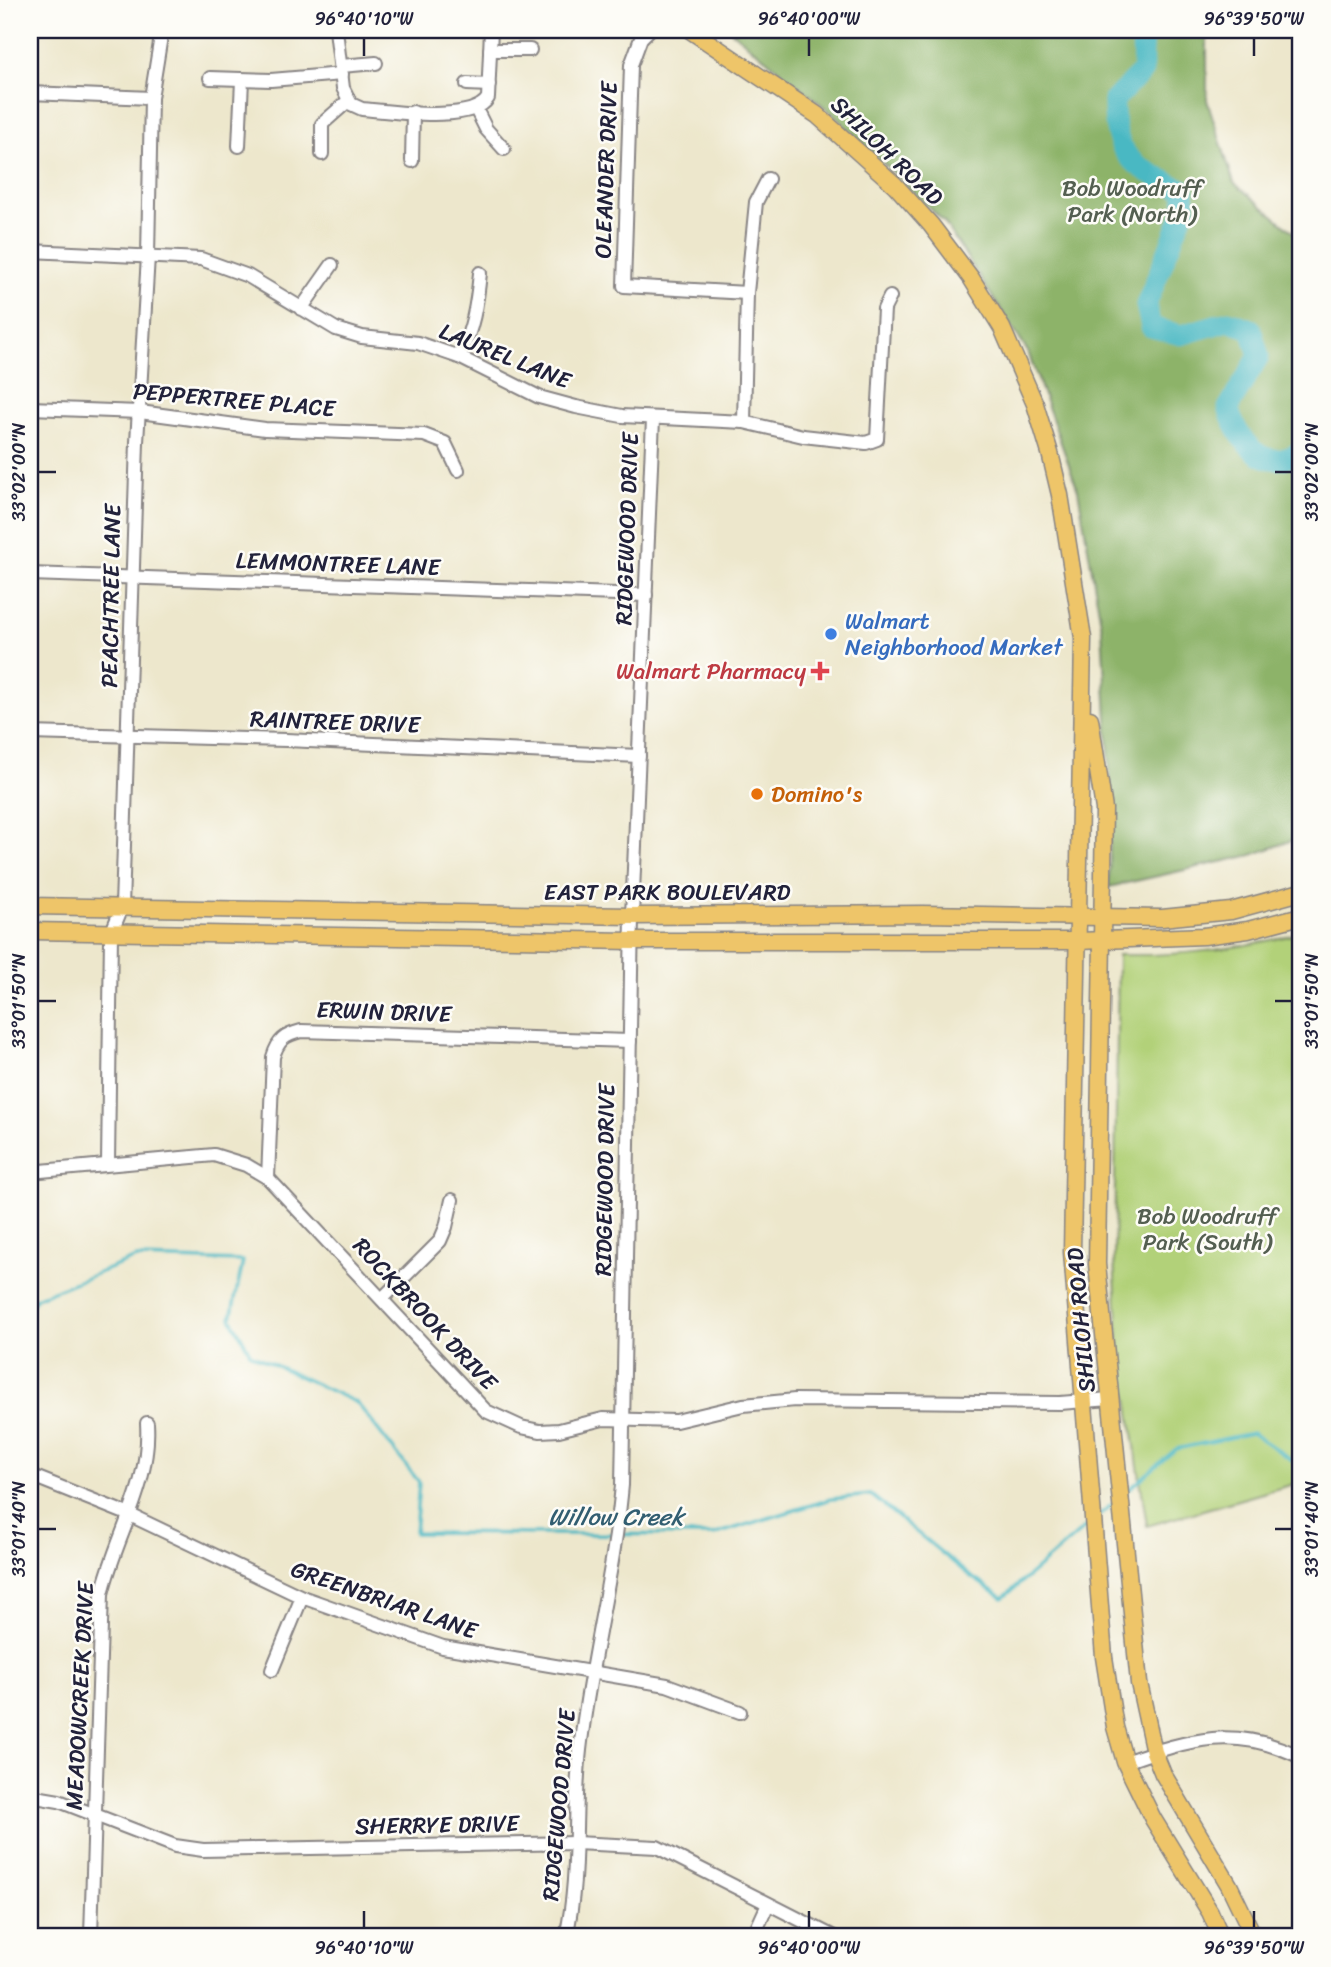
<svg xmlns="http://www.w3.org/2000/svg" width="1331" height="1967" viewBox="0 0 1331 1967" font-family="Sriracha,sans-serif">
  <rect width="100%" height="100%" fill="#fdfcf7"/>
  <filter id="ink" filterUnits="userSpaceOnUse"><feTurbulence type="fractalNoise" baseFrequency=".0143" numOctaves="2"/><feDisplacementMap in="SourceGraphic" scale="14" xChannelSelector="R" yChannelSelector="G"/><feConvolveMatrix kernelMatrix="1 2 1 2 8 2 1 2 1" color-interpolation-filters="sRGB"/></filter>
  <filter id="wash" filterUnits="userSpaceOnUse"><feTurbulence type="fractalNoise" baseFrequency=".00686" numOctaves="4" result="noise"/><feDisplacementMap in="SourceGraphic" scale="28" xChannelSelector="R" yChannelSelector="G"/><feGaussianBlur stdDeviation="1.57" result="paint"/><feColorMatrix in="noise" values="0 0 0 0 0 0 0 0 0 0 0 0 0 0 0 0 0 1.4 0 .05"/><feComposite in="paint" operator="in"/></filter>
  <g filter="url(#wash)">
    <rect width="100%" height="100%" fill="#ede7cc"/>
    <path fill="#b2d179" stroke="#6a7a5a" stroke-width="2" d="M 1301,933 L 1301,1482 L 1147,1526 L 1119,1340 L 1114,1261 L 1118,955 C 1186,956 1236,949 1301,933 Z"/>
    <path fill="#8db369" stroke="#586a52" stroke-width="2" d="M 730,30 L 1207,30 L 1207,100 L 1234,183 L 1301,238 L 1301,837 L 1252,855 L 1109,887 L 1111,792 L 1102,629 L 1078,490 L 1028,352 L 944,222 L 832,113 Z"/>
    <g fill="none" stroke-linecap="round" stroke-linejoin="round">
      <g stroke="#4ab8c3" stroke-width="3.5">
        <path d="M 30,1308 L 36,1298 L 136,1258 L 243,1261 L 231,1318 L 251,1354 L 357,1403 L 419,1482 L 415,1533 L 713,1535 L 831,1499 L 871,1495 L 970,1576 L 1003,1598 L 1088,1525"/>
        <path d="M 1126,1492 L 1176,1449 L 1252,1433 L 1301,1466"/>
        <path d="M 1099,1515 L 1115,1502"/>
      </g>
      <path stroke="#4ab8c3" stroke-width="21" d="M 1142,30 L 1143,71 L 1114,100 C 1113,160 1135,166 1184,190 L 1185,208 L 1146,305 L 1151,327 L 1181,335 L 1228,321 L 1251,329 L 1259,356 L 1228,408 C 1239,441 1264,476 1301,451"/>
    </g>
  </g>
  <g filter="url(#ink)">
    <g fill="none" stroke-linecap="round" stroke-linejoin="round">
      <g stroke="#888484" stroke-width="16">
        <g id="minor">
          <path d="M 336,30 L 343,88 L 351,104 L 362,109 C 390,111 472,124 488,98 L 491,30"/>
          <path d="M 649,30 L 641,38 L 631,65 L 624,286 L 747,293"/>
          <path d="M 490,50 L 530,50"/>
          <path d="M 341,66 L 376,63"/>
          <path d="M 210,78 L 271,80 L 342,74"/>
          <path d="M 467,84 L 489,85"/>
          <path d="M 30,93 L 151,98"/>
          <path d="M 476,109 L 486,129 L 504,149"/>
          <path d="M 239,146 L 242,80"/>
          <path d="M 322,154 L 322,124 L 348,101"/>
          <path d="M 412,161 L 413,112"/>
          <path d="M 30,251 L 201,259 L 248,276 L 336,329 L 362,337 L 418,343 L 459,357 L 539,397 L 576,407 L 622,416 L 744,422 L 803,436 L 866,443 L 877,439 L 884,309 L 890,297"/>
          <path d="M 301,309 L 332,265"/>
          <path d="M 459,357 C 473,329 477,304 480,273"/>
          <path d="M 30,408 L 140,412 L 265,429 L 424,435 L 445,443 L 458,470"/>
          <path d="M 744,422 L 747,293 L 756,202 L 768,179"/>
          <path d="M 30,574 L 646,595"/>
          <path d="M 30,733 L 286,740 L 639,756"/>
          <path d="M 108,1163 L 111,934 L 122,907 L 137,442 L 148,256 L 151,98 L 162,30"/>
          <path d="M 30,1172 L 214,1155 L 246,1165 L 268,1178 L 486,1411 L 521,1427 L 540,1431 L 559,1430 L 603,1419 L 676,1421 L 743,1405 L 795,1400 L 1060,1403 L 1110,1399"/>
          <path d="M 268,1178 L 273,1057 C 278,1040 285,1035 301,1031 L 630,1041"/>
          <path d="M 382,1299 L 440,1241 L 446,1227 L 452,1200"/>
          <path d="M 30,1475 L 130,1515 L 302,1597 L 443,1647 L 667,1685 L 740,1712"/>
          <path d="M 272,1670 L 302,1597"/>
          <path d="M 1125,1762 C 1191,1739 1234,1725 1301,1757"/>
          <path d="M 30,1796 L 59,1801 L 175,1846 L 203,1850 L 575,1843 L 657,1847 L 834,1937"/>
          <path d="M 91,1935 L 102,1594 C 116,1535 151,1485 147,1423"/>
          <path d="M 566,1937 C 580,1876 573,1813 580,1750 C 590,1661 614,1574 622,1485 L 632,916 L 653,419"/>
          <path d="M 753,1937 L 768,1904"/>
        </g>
      </g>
      <g stroke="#888484" stroke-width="19">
        <g id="major">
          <path d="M 690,30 L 817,115 L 895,185 L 931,225 L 971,278 L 1002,328 L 1035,404 L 1050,453 L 1060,495 L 1083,638 L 1072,1252 L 1104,1657 L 1115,1727 L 1125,1762 L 1153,1819 L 1210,1912 L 1221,1937"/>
          <path d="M 1090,719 L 1104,809 L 1097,1264 L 1139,1683 L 1154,1752 L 1163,1774 L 1229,1885 L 1254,1937"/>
          <path d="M 30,906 L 632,916 L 923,914 L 1162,918 L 1231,911 L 1301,892"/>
          <path d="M 30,931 L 632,941 L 1079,941 L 1204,936 L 1248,930 L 1301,916"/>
        </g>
      </g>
      <use href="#minor" stroke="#fff" stroke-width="12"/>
      <use href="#major" stroke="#eec569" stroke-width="16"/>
    </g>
  </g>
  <path fill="none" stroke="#22223b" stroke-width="2.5" d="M 364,38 L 364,56M 809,38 L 809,56M 1254,38 L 1254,56M 38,472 L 56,472M 1275,472 L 1292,472M 38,1001 L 56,1001M 1275,1001 L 1292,1001M 38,1529 L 56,1529M 1275,1529 L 1292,1529M 364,1911 L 364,1928M 809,1911 L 809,1928M 1254,1911 L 1254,1928"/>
  <circle fill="#3f7fe0" stroke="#fdfcf7" stroke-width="2.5" cx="831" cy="634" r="7"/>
  <path fill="#e0444e" stroke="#fdfcf7" stroke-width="2.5" d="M816.5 660.5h7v7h7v7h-7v7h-7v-7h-7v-7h7z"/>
  <circle fill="#e8710a" stroke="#fdfcf7" stroke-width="2.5" cx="757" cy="794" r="7"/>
  <g text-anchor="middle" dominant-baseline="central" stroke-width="5" stroke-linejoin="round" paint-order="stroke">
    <g font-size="23" fill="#22223b" stroke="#fdfcf7">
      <text transform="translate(887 151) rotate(44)">SHILOH ROAD</text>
      <text transform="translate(606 170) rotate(-88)">OLEANDER DRIVE</text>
      <text transform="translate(505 356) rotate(22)">LAUREL LANE</text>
      <text transform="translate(234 400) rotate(5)">PEPPERTREE PLACE</text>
      <text transform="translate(627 529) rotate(-88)">RIDGEWOOD DRIVE</text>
      <text transform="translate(338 564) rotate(2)">LEMMONTREE LANE</text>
      <text transform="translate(111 596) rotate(-89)">PEACHTREE LANE</text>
      <text transform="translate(335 722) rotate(2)">RAINTREE DRIVE</text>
      <text x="667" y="892">EAST PARK BOULEVARD</text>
      <text transform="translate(384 1012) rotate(2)">ERWIN DRIVE</text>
      <text transform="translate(605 1180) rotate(-89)">RIDGEWOOD DRIVE</text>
      <text transform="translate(425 1314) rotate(47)">ROCKBROOK DRIVE</text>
      <text transform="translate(1081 1320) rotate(-95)">SHILOH ROAD</text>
      <text transform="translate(384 1600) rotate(19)">GREENBRIAR LANE</text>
      <text transform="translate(80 1696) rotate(-87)">MEADOWCREEK DRIVE</text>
      <text transform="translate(559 1805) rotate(-85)">RIDGEWOOD DRIVE</text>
      <text transform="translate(437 1825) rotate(-1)">SHERRYE DRIVE</text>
    </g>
    <g font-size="23" fill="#545f51" stroke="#fdfcf7">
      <text x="1132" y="188">Bob Woodruff<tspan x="1132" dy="26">Park (North)</tspan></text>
      <text x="1207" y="1216">Bob Woodruff<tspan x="1207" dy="26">Park (South)</tspan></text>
    </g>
    <g font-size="23" fill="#366cbe" stroke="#fdfcf7" text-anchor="start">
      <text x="845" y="621">Walmart<tspan x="845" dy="26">Neighborhood Market</tspan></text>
    </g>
    <g font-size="23" fill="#be3a42" stroke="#fdfcf7" text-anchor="end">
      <text x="806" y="671">Walmart Pharmacy</text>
    </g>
    <g font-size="23" fill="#c56008" stroke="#fdfcf7" text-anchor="start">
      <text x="771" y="794">Domino's</text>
    </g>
    <g font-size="24" font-style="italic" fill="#325e71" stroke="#fdfcf7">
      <text x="616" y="1517">Willow Creek</text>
    </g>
  </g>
  <rect width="1331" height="1967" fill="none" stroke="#fdfcf7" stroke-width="77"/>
  <rect x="38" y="38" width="1254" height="1890" fill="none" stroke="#22223b" stroke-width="2.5"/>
  <g font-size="18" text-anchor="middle" fill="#22223b">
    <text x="364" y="25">96°40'10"W</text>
    <text x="809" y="25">96°40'00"W</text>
    <text x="1254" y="25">96°39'50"W</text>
    <text transform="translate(19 472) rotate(-90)" y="6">33°02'00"N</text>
    <text transform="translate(1312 472) rotate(-90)" y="6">33°02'00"N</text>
    <text transform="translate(19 1001) rotate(-90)" y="6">33°01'50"N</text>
    <text transform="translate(1312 1001) rotate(-90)" y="6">33°01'50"N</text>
    <text transform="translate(19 1529) rotate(-90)" y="6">33°01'40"N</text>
    <text transform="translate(1312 1529) rotate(-90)" y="6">33°01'40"N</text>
    <text x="364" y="1954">96°40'10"W</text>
    <text x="809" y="1954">96°40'00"W</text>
    <text x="1254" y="1954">96°39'50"W</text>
  </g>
</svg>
